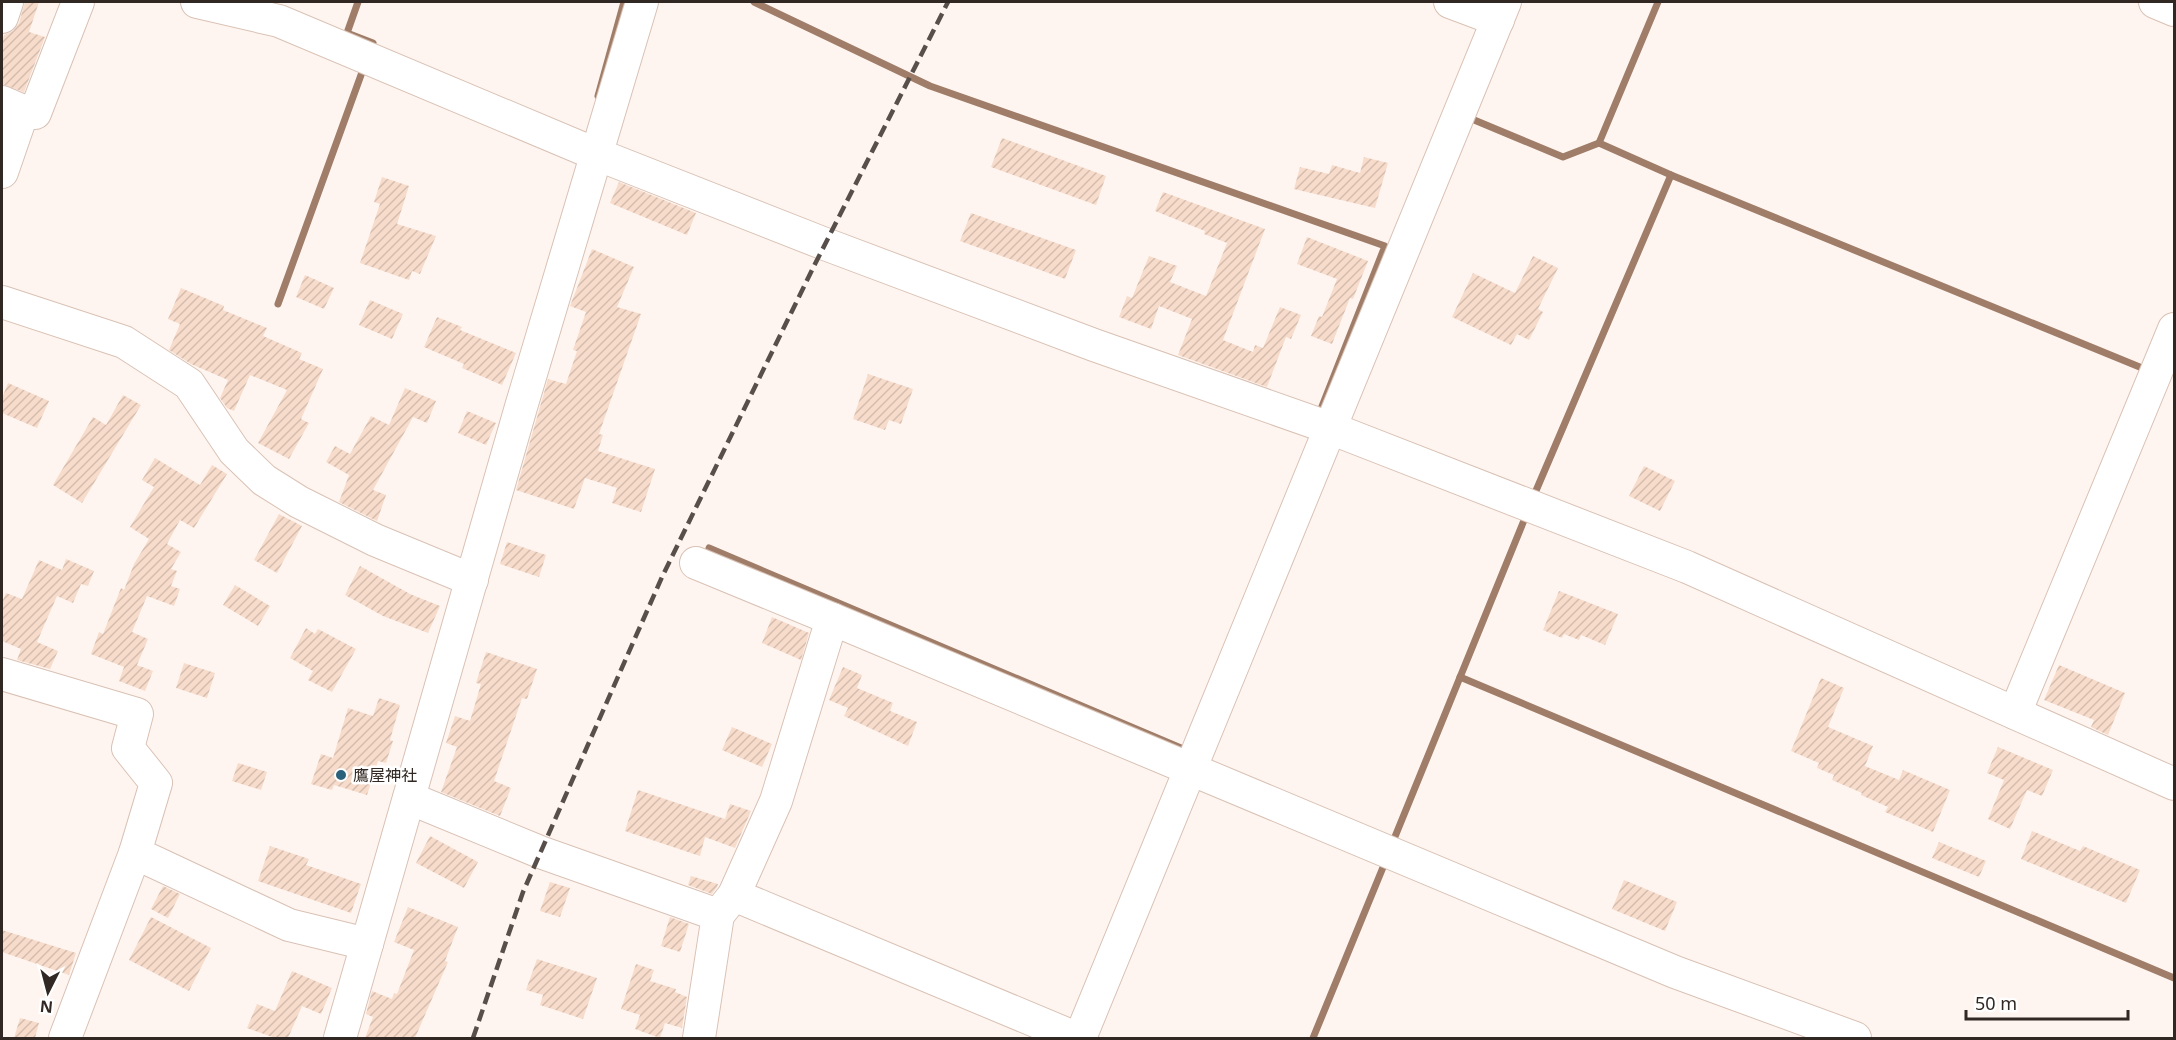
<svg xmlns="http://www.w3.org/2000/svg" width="2176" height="1040" viewBox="0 0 2176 1040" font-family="'Noto Sans','Noto Sans JP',sans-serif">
  <defs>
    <pattern id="building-hatch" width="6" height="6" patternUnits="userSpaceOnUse" patternTransform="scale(1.5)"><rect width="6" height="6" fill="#f8dccb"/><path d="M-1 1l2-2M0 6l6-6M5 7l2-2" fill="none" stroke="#d5bdae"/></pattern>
  </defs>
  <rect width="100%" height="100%" fill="#fff5f0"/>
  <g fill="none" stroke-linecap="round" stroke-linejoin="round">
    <g stroke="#9f7d69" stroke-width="7">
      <path d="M 358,2 L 347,33 L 373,43 L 370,51"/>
      <path d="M 754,2 L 930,86 L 1385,246 L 1319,414"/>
      <path d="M 1658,2 L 1599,143 L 1671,175 L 2147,370"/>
      <path d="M 598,96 L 624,2"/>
      <path d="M 1467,117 L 1563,157 L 1599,143"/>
      <path d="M 278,304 L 365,64"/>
      <path d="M 1532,500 L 1671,175"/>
      <path d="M 709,548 L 1188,751"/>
      <path d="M 1460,677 L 2174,978"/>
      <path d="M 1392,844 L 1527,513"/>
      <path d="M 1313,1038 L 1386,860"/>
    </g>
  </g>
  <g fill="url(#building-hatch)">
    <path d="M 25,2 L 39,2 L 29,32 L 45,37 L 24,92 L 2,84 L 2,42 L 4,35 L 13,31 L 19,23 Z"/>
    <path d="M 1002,138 L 1106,176 L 1096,205 L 991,167 Z"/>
    <path d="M 1364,157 L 1388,163 L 1375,208 L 1294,189 L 1300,167 L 1329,174 L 1332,165 L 1360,173 Z"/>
    <path d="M 382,177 L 409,186 L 397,224 L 436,236 L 420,274 L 412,271 L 409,280 L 360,263 L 380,204 L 374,202 Z"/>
    <path d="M 619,182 L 696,213 L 687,235 L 610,203 Z"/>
    <path d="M 1163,192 L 1265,229 L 1223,340 L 1253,352 L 1255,345 L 1263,348 L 1280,307 L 1301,315 L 1291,339 L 1286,337 L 1267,387 L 1178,355 L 1192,319 L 1159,306 L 1151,329 L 1119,317 L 1127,296 L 1132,298 L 1149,256 L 1177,266 L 1170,282 L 1206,296 L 1227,243 L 1204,234 L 1205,231 L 1155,211 Z"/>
    <path d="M 971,213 L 1076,250 L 1065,279 L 960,241 Z"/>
    <path d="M 1307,237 L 1368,261 L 1353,299 L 1350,298 L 1332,344 L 1311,336 L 1319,316 L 1322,317 L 1337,279 L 1297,264 Z"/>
    <path d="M 592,249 L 634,267 L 617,307 L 641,314 L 599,434 L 603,435 L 598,451 L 655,469 L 641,512 L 612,503 L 617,488 L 585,478 L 574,509 L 516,490 L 548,379 L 566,384 L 577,351 L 573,350 L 586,312 L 570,306 Z"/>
    <path d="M 1533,256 L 1558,268 L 1538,309 L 1543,312 L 1529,340 L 1517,334 L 1511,345 L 1452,317 L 1473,273 L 1515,293 Z"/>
    <path d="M 305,275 L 334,288 L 324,309 L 296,297 Z"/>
    <path d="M 181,288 L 224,306 L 223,310 L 267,328 L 263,336 L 302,353 L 299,359 L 323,369 L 301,419 L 309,423 L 289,459 L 258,443 L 287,390 L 250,375 L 234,411 L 227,408 L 220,398 L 228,380 L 191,364 L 169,350 L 180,324 L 168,319 Z"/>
    <path d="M 370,300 L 403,314 L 392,339 L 359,325 Z"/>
    <path d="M 437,317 L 462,327 L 460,330 L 516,353 L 502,385 L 462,368 L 464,364 L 424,347 Z"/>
    <path d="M 868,374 L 913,389 L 901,424 L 889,420 L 885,430 L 853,419 Z"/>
    <path d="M 8,383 L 49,401 L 37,428 L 2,413 L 2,398 Z"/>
    <path d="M 405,388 L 436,401 L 427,423 L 413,417 L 373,490 L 386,495 L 377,521 L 339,502 L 349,475 L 326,462 L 335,446 L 350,454 L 371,416 L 389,425 Z"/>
    <path d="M 123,395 L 141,405 L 82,503 L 53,485 L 93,417 L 106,425 Z"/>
    <path d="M 467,411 L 496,423 L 486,445 L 458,433 Z"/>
    <path d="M 155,458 L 200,485 L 212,465 L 227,474 L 194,528 L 180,520 L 167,544 L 181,552 L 171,569 L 177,571 L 171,586 L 180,589 L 174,606 L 147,596 L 132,632 L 148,639 L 137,665 L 153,671 L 145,691 L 119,681 L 124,667 L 91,654 L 99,632 L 103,634 L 121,588 L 124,590 L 134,564 L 149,539 L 130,527 L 154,487 L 142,480 Z"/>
    <path d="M 1644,466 L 1675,481 L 1660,511 L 1629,496 Z"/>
    <path d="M 279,514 L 302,526 L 277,573 L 254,560 Z"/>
    <path d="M 507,542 L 546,555 L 539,577 L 500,564 Z"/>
    <path d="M 66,559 L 94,571 L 88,586 L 81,584 L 73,603 L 57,596 L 37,642 L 58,651 L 50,669 L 17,660 L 21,649 L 2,641 L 2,602 L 6,593 L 22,599 L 39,560 L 62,570 Z"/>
    <path d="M 360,566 L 410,594 L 440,606 L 428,633 L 383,616 L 345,595 Z"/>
    <path d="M 235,585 L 270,606 L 258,626 L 223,605 Z"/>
    <path d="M 1559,591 L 1618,614 L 1605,645 L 1581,635 L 1579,640 L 1564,634 L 1562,638 L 1543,630 Z"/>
    <path d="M 772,617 L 809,633 L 801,660 L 762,643 Z"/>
    <path d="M 306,628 L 315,634 L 318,629 L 356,649 L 332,692 L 308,680 L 313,671 L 290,658 Z"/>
    <path d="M 486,652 L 537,669 L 527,699 L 522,698 L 494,781 L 511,788 L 500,816 L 441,792 L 457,747 L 446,743 L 455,716 L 470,721 L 481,684 L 476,683 Z"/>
    <path d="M 184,663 L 215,673 L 207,698 L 176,688 Z"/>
    <path d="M 2059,665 L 2125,693 L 2108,735 L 2091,727 L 2094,720 L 2044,700 Z"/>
    <path d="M 843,667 L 862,675 L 857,688 L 893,703 L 890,711 L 917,722 L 908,746 L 844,716 L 848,708 L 829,700 Z"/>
    <path d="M 1821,678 L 1844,688 L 1828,727 L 1873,746 L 1865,766 L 1899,780 L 1903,770 L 1950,790 L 1933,832 L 1885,812 L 1888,807 L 1861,795 L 1862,793 L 1832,780 L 1834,775 L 1817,768 L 1819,763 L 1791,751 Z"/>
    <path d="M 379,698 L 400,705 L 390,740 L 393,741 L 386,763 L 378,761 L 367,795 L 334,785 L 332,790 L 311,784 L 321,754 L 333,758 L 348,708 L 373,716 Z"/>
    <path d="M 732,727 L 772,744 L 762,767 L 722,750 Z"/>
    <path d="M 1998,747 L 2053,770 L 2042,796 L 2027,790 L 2010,829 L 1988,819 L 2004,780 L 1987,773 Z"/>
    <path d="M 238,763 L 267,772 L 261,790 L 232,781 Z"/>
    <path d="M 638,790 L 725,819 L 730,804 L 751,811 L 735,848 L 705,837 L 700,856 L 625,831 Z"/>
    <path d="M 2032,831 L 2080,851 L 2083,846 L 2140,870 L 2126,903 L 2021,859 Z"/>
    <path d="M 430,836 L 478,862 L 464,888 L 416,863 Z"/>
    <path d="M 1939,842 L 1986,861 L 1979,877 L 1932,858 Z"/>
    <path d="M 270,846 L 309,859 L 306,865 L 361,884 L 351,913 L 258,881 Z"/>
    <path d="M 691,876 L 718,884 L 717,887 L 712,894 L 688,885 Z"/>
    <path d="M 1624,880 L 1677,902 L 1665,931 L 1612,909 Z"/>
    <path d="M 550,882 L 570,888 L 560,917 L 540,911 Z"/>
    <path d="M 163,886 L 180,894 L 168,918 L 151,909 Z"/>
    <path d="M 408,907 L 458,927 L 445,961 L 448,962 L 415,1038 L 365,1038 L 373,1017 L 366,1014 L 372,991 L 392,999 L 394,993 L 397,994 L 414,950 L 394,942 Z"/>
    <path d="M 151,917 L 211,948 L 189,991 L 129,960 Z"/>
    <path d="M 670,917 L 689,924 L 680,952 L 661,946 Z"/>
    <path d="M 2,930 L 76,953 L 69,975 L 2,952 Z"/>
    <path d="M 537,959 L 597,978 L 583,1019 L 540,1005 L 543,995 L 526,990 Z"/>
    <path d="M 636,964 L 654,970 L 650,981 L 676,989 L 675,992 L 687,997 L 682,1028 L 665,1023 L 660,1038 L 635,1029 L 640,1015 L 621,1009 Z"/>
    <path d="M 292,971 L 332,988 L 321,1014 L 302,1006 L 288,1038 L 275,1038 L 247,1028 L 257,1004 L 275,1011 Z"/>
    <path d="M 20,1018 L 39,1023 L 35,1038 L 14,1038 Z"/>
  </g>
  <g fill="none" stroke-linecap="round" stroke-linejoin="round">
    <g stroke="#d9c2b5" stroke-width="34">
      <g id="minor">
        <path d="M 197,2 L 279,21 L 586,150 L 825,244 L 1094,345 L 1330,428 L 1687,567 L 2174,784"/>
        <path d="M 1450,2 L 1498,20"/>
        <path d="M 2155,2 L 2174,10"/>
        <path d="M 2,17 L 7,2"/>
        <path d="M 2,102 L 23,111 L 2,172"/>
        <path d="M 23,111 L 35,113 L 78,2"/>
        <path d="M 2,302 L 124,342 L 189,384 L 234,451 L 264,480 L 299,502 L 375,540 L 472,580"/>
        <path d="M 696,563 L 832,619"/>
        <path d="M 2,674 L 137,714 L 128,748 L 156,783 L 135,853 L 289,925 L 367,944"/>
        <path d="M 2015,713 L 2174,329"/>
        <path d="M 409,798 L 540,852 L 718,915 L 699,1038"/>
        <path d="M 734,895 L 1076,1038"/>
        <path d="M 718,915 L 734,895 L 776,801 L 832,619 L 1675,972 L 1855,1038"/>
        <path d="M 65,1038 L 135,853"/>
        <path d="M 340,1038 L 521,407 L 642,2"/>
        <path d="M 1080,1038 L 1505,2"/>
      </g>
    </g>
    <use href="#minor" stroke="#fff" stroke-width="32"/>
    <path stroke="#594f4a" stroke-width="4.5" stroke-dasharray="12 6" stroke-linecap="butt" d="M 473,1038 L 523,892 L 662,577 L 815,264 L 948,2"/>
  </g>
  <circle fill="#2a627c" stroke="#fff" stroke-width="2" cx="341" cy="775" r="6"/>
  <g text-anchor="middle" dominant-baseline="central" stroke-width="5" stroke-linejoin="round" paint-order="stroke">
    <g font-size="16" fill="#312823" stroke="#fff" text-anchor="start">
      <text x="353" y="775">鷹屋神社</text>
    </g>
  </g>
  <rect width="2176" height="1040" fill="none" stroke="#312823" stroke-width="6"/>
  <g transform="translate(48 992) rotate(186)" stroke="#ffffff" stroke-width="4.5" paint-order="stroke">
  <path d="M0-4.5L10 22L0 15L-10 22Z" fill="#312823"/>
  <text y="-9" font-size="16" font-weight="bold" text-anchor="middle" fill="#312823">N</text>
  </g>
  <path d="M1966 1010v9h162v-9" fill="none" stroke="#312823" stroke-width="3"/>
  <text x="1975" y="1010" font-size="18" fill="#312823" stroke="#ffffff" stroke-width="4.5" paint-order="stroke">50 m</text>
</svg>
